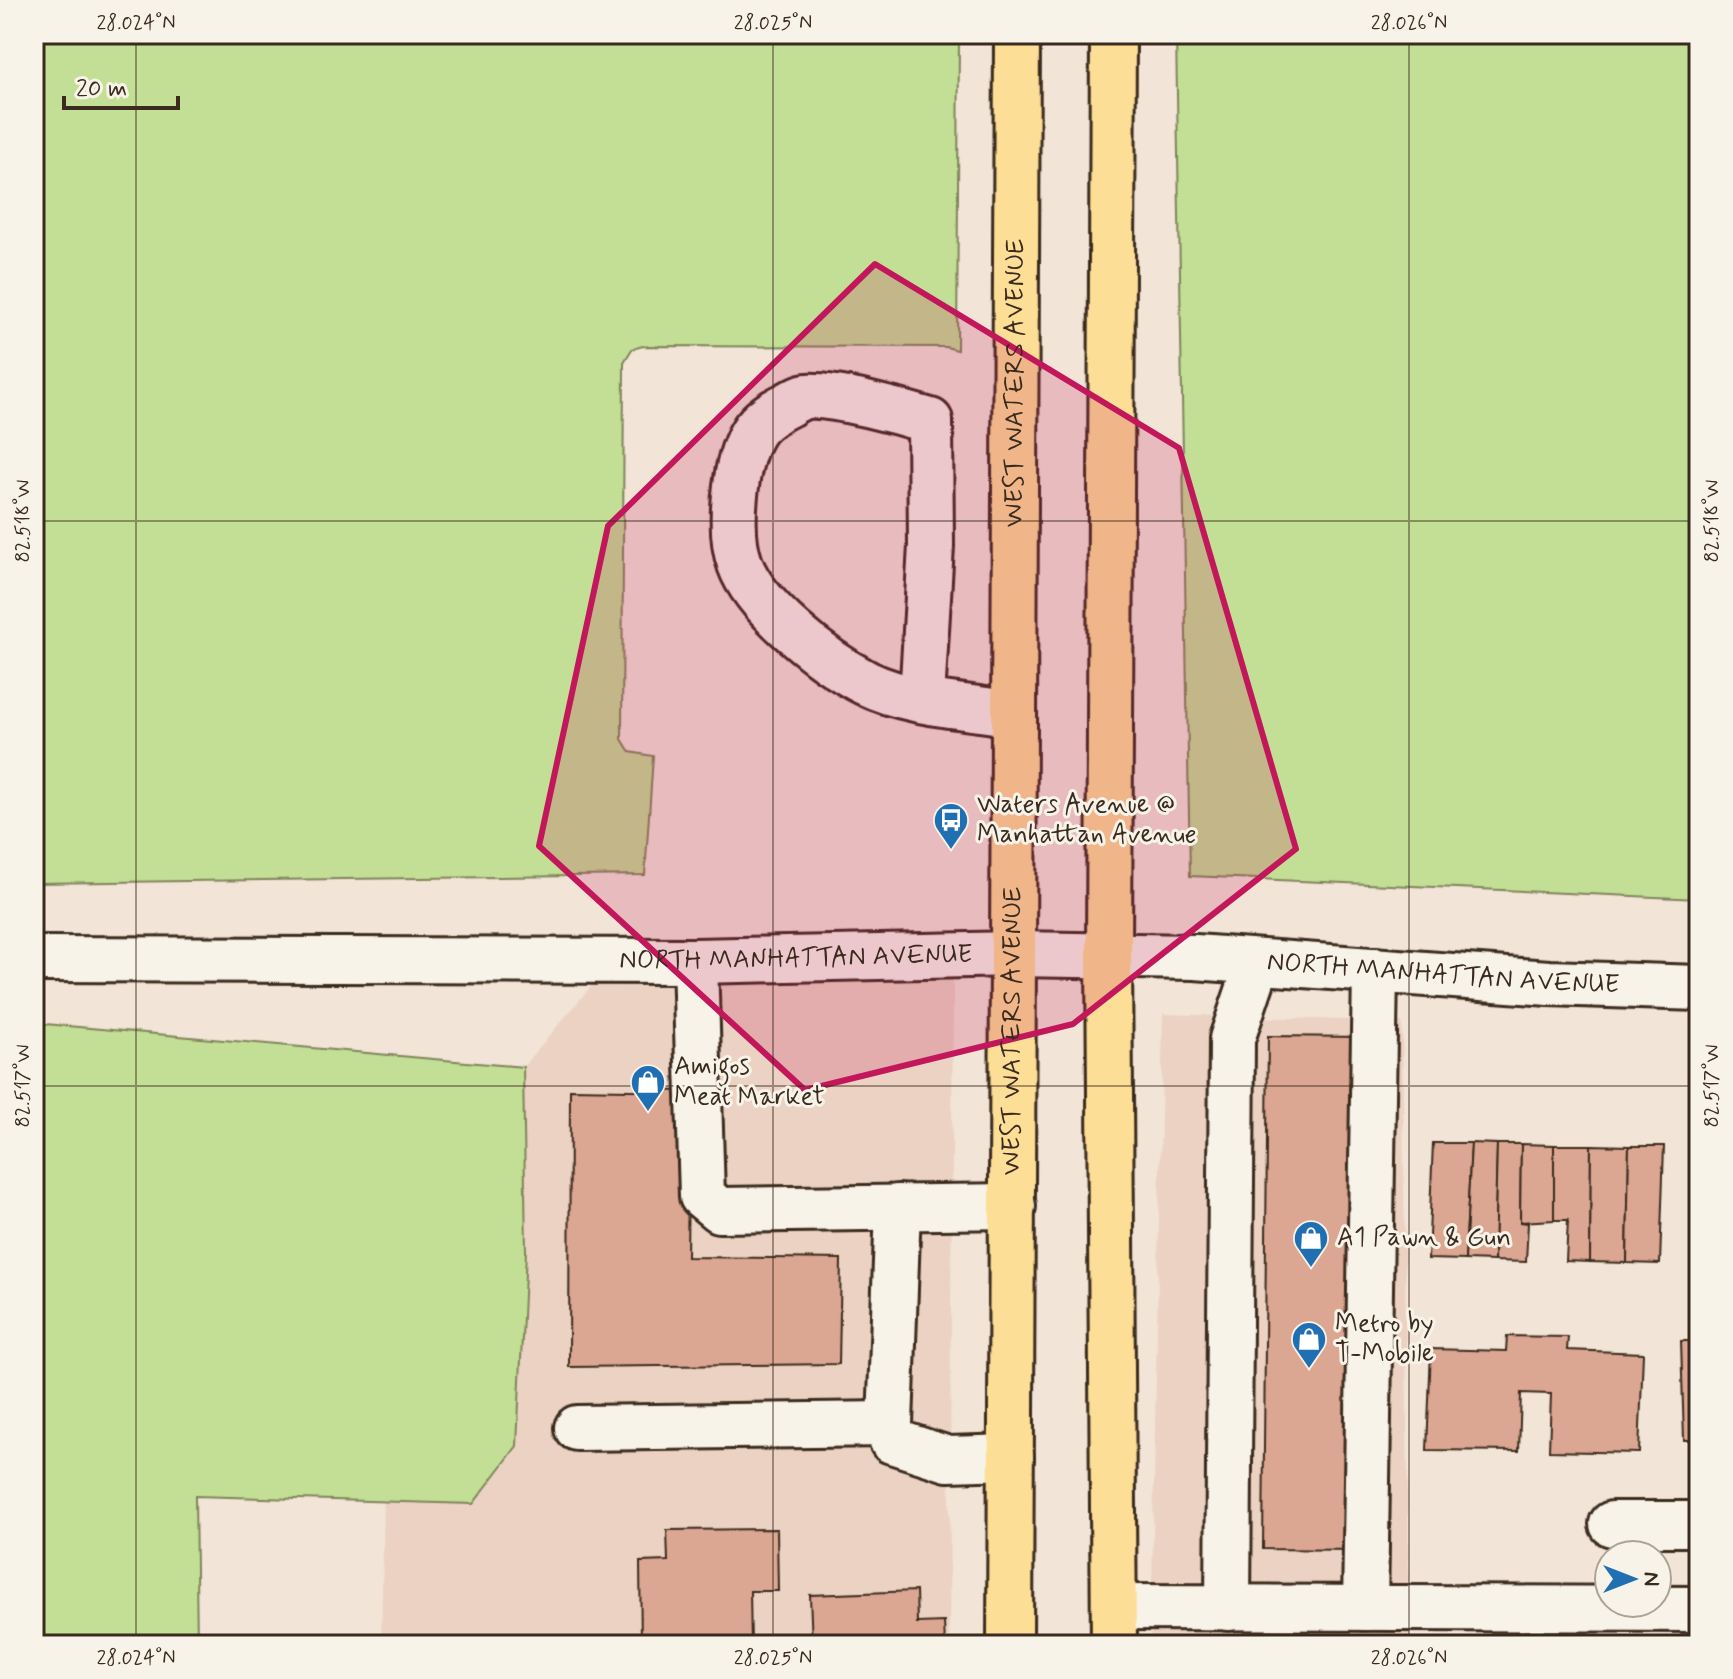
<svg xmlns="http://www.w3.org/2000/svg" width="1733" height="1679" viewBox="0 0 1733 1679" font-family="Mynerve,sans-serif">
  <rect width="100%" height="100%" fill="#f2e4d7"/>
  <filter id="ink" filterUnits="userSpaceOnUse"><feTurbulence type="fractalNoise" baseFrequency=".0125" numOctaves="2"/><feDisplacementMap in="SourceGraphic" scale="16" xChannelSelector="R" yChannelSelector="G"/><feConvolveMatrix kernelMatrix="1 2 1 2 8 2 1 2 1" color-interpolation-filters="sRGB"/></filter>
  <g filter="url(#ink)">
    <g fill="#ebd2c2">
      <path d="M 953,975 L 949,1645 L 381,1645 L 384,1502 L 473,1504 L 517,1446 L 526,1251 L 523,1067 L 594,983 L 727,984 Z"/>
      <path d="M 1163,1014 L 1402,1022 L 1409,1588 L 1152,1588 Z"/>
      <path d="M 1151,1627 L 1410,1628 L 1410,1642 L 1583,1641 L 1579,1645 L 1150,1645 Z"/>
    </g>
    <g fill="#c3df96" stroke="#7f845a" stroke-width="2">
      <path d="M 34,34 L 959,34 L 957,350 L 946,347 L 643,346 L 632,349 L 624,362 L 622,739 L 630,752 L 653,756 L 645,875 L 34,883 Z"/>
      <path d="M 1176,34 L 1699,34 L 1699,899 L 1190,876 Z"/>
      <path d="M 34,1023 L 523,1067 L 526,1251 L 517,1446 L 473,1504 L 195,1496 L 197,1645 L 34,1645 Z"/>
    </g>
    <g fill="#dca792" stroke="#3b2a1e" stroke-width="2">
      <path d="M 1268,1036 L 1364,1037 L 1358,1550 L 1263,1549 Z"/>
      <path d="M 570,1089 L 689,1091 L 687,1257 L 841,1259 L 839,1364 L 569,1367 Z"/>
      <path d="M 1433,1143 L 1471,1143 L 1465,1260 L 1428,1259 Z"/>
      <path d="M 1471,1143 L 1497,1144 L 1494,1261 L 1465,1260 Z"/>
      <path d="M 1497,1144 L 1521,1144 L 1520,1222 L 1528,1223 L 1526,1262 L 1494,1261 Z"/>
      <path d="M 1521,1144 L 1554,1145 L 1554,1220 L 1520,1222 Z"/>
      <path d="M 1554,1145 L 1591,1145 L 1590,1262 L 1566,1261 L 1568,1220 L 1554,1220 Z"/>
      <path d="M 1591,1145 L 1629,1146 L 1627,1263 L 1590,1262 Z"/>
      <path d="M 1629,1146 L 1664,1146 L 1660,1264 L 1627,1263 Z"/>
      <path d="M 1507,1336 L 1568,1337 L 1567,1350 L 1643,1353 L 1639,1453 L 1549,1451 L 1551,1394 L 1521,1393 L 1519,1451 L 1427,1450 L 1431,1349 L 1506,1351 Z"/>
      <path d="M 1681,1341 L 1699,1341 L 1699,1440 L 1684,1440 Z"/>
      <path d="M 777,1529 L 778,1591 L 750,1591 L 751,1645 L 641,1645 L 640,1562 L 668,1561 L 667,1530 Z"/>
      <path d="M 916,1591 L 917,1623 L 944,1622 L 945,1645 L 812,1645 L 810,1595 Z"/>
    </g>
    <g fill="none" stroke-linecap="round" stroke-linejoin="round">
      <g stroke="#3b2a1e" stroke-width="50">
        <g id="minor">
          <path d="M 922,698 L 931,546 L 930,421 C 904,413 831,393 806,396 C 801,397 794,401 789,404 C 775,411 760,419 752,433 C 734,463 728,531 740,564 C 755,607 825,662 866,683 C 909,704 967,706 1014,714"/>
          <path id="s1" d="M 34,959 L 695,961 L 1015,954 L 1195,957 L 1549,983 L 1699,988"/>
          <path d="M 695,961 L 702,1196 L 719,1210 L 1013,1206"/>
          <path d="M 898,1207 L 890,1424 L 892,1441 L 948,1459 L 1011,1457"/>
          <path d="M 577,1428 L 890,1424"/>
          <path d="M 1612,1524 L 1699,1524"/>
          <path d="M 1114,1607 L 1699,1609"/>
          <path d="M 1228,1608 L 1232,1039 L 1258,962"/>
          <path d="M 1365,1608 L 1375,970"/>
        </g>
      </g>
      <g stroke="#3b2a1e" stroke-width="50">
        <g id="major">
          <path d="M 1113,34 L 1109,957 L 1114,1645"/>
          <path id="s2" d="M 1010,1645 L 1017,34"/>
        </g>
      </g>
      <use href="#minor" stroke="#f7f3e8" stroke-width="44"/>
      <use href="#major" stroke="#fcde96" stroke-width="44"/>
    </g>
  </g>
  <path fill="#c2185b" fill-opacity="0.2" stroke="#c2185b" stroke-width="6" stroke-linejoin="round" d="M 875,264 L 1179,448 L 1296,849 L 1073,1024 L 805,1090 L 539,846 L 608,526 Z"/>
  <path fill="none" stroke="#3b2a1e" stroke-width="2" stroke-opacity="0.45" d="M 136,34 L 136,1645M 773,34 L 773,1645M 1409,34 L 1409,1645M 34,521 L 1699,521M 34,1086 L 1699,1086"/>
  <defs>
    <g id="bus-pin" transform="scale(1.8)"><path d="M0 17L-7.5 6A9.5 9.5 0 1 1 7.5 6Z" fill="#1f6fb2" stroke="#f7f3e8"/><path d="M-5-6H5V4H4V6H2V4H-2V6H-4V4H-5ZM-3.5-4V0h7V-4ZM-3.5 1.2v1.5H-2V1.2ZM2 1.2v1.5H3.5V1.2Z" fill="#fff"/></g>
    <g id="shop-pin" transform="scale(1.8)"><path d="M0 17L-7.5 6A9.5 9.5 0 1 1 7.5 6Z" fill="#1f6fb2" stroke="#f7f3e8"/><path d="M-5-2.5h2.3a2.7 3.5 0 0 1 5.4 0H5L5.5 6h-11ZM-1.5-2.5h3a1.5 2.3 0 0 0-3 0Z" fill="#fff"/></g>
  </defs>
  <g fill-rule="evenodd">
    <use href="#bus-pin" x="951" y="820"/>
    <use href="#shop-pin" x="648" y="1082"/>
    <use href="#shop-pin" x="1311" y="1238"/>
    <use href="#shop-pin" x="1309" y="1339"/>
  </g>
  <g text-anchor="middle" dominant-baseline="central" stroke-width="6" stroke-linejoin="round" paint-order="stroke">
    <g font-size="26" fill="#3b2a1e" stroke="#f7f3e8">
      <text stroke="none"><textPath href="#s2" startOffset="1262">WEST WATERS AVENUE</textPath></text>
      <text stroke="none"><textPath href="#s1" startOffset="762">NORTH MANHATTAN AVENUE</textPath></text>
      <text stroke="none"><textPath href="#s1" startOffset="1410">NORTH MANHATTAN AVENUE</textPath></text>
      <text stroke="none"><textPath href="#s2" startOffset="614">WEST WATERS AVENUE</textPath></text>
    </g>
    <g font-size="26" fill="#3b2a1e" stroke="#f7f3e8" text-anchor="start">
      <text x="977" y="805">Waters Avenue @<tspan x="977" dy="30">Manhattan Avenue</tspan></text>
      <text x="674" y="1067">Amigos<tspan x="674" dy="30">Meat Market</tspan></text>
      <text x="1337" y="1238">A1 Pawn &amp; Gun</text>
      <text x="1335" y="1324">Metro by<tspan x="1335" dy="30">T-Mobile</tspan></text>
    </g>
  </g>
  <rect width="1733" height="1679" fill="none" stroke="#f7f3e8" stroke-width="88"/>
  <g transform="translate(1633 1579) rotate(90)"><circle r="38" fill="#f7f3e8" stroke="#aca397" stroke-width="2"/>
  <path d="M0-6L14 30L0 20L-14 30Z" fill="#1f6fb2"/>
  <text y="-12" font-size="22" font-weight="bold" text-anchor="middle" fill="#3b2a1e">N</text>
  </g>
  <path d="M64 96v12h114v-12" fill="none" stroke="#3b2a1e" stroke-width="4"/>
  <text x="76" y="96" font-size="24" fill="#3b2a1e" stroke="#f7f3e8" stroke-width="6" paint-order="stroke">20 m</text>
  <rect x="44" y="44" width="1645" height="1591" fill="none" stroke="#3b2a1e" stroke-width="3"/>
  <g font-size="20" text-anchor="middle" fill="#3b2a1e">
    <text x="136" y="29">28.024°N</text>
    <text x="773" y="29">28.025°N</text>
    <text x="1409" y="29">28.026°N</text>
    <text transform="translate(1711 521) rotate(-90)" y="7">82.518°W</text>
    <text transform="translate(22 521) rotate(-90)" y="7">82.518°W</text>
    <text transform="translate(1711 1086) rotate(-90)" y="7">82.517°W</text>
    <text transform="translate(22 1086) rotate(-90)" y="7">82.517°W</text>
    <text x="136" y="1664">28.024°N</text>
    <text x="773" y="1664">28.025°N</text>
    <text x="1409" y="1664">28.026°N</text>
  </g>
</svg>
